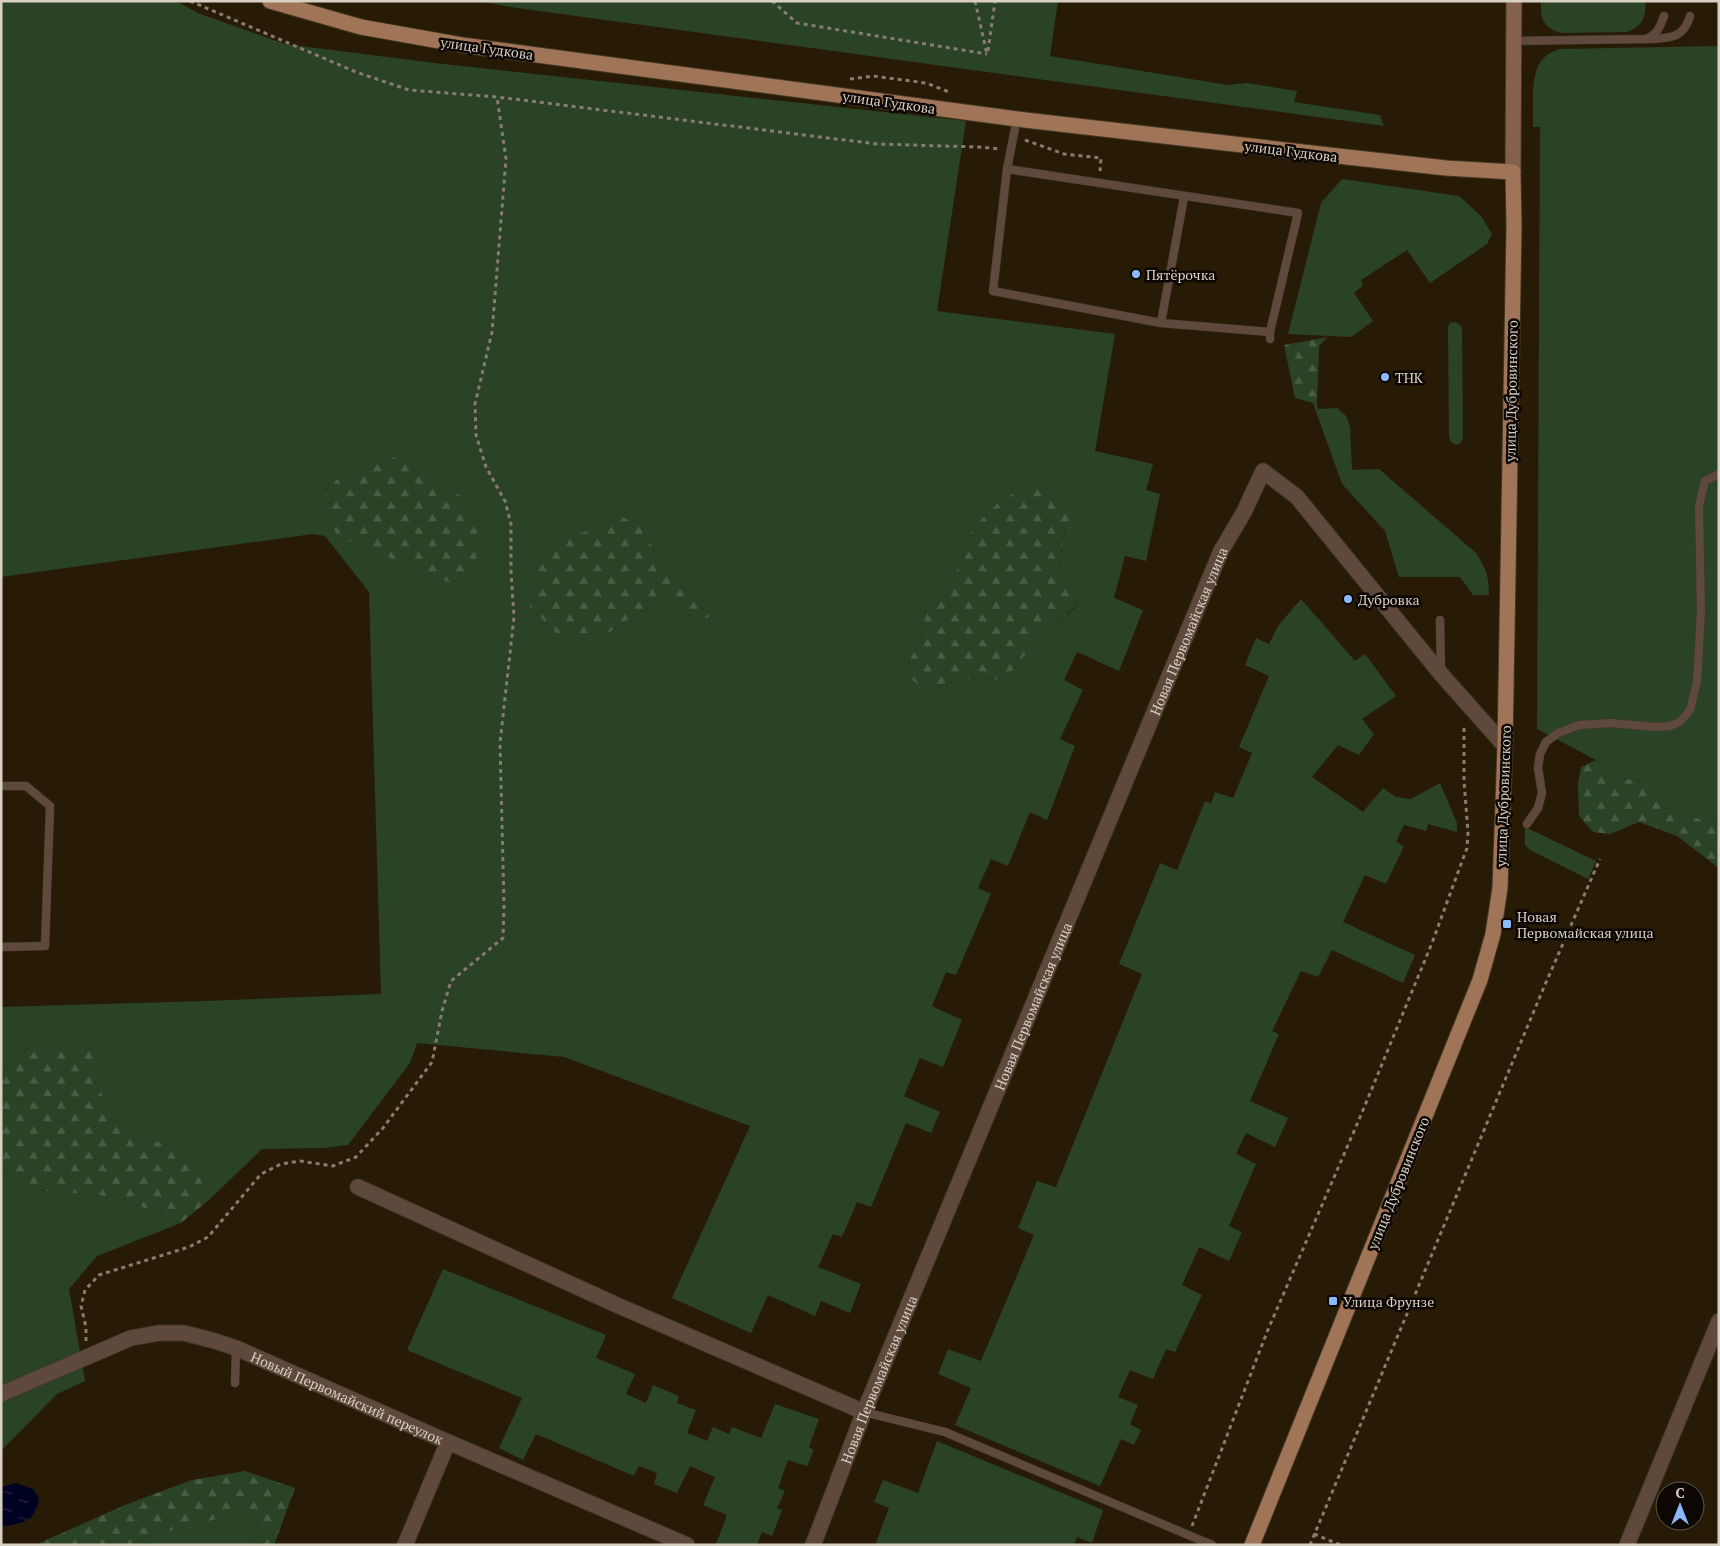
<svg xmlns="http://www.w3.org/2000/svg" width="1720" height="1546" viewBox="0 0 1720 1546" font-family="'PT Serif',serif">
  <defs>
    <pattern id="forest-firs" width="22" height="20" patternUnits="userSpaceOnUse" patternTransform="scale(1.25)"><rect width="22" height="20" fill="#2a4325"/><path d="M5 1l3.5 6h-7zM16 11l3.5 6h-7z" fill="#485d43"/></pattern>
    <pattern id="water-ripples" width="26" height="14" patternUnits="userSpaceOnUse" patternTransform="scale(1.25)"><rect width="26" height="14" fill="#000222"/><path d="M2 4q2-2 4 0t4 0M15 11q2-2 4 0t4 0" fill="none" stroke="#252640"/></pattern>
  </defs>
  <rect width="100%" height="100%" fill="#281b06"/>
  <g fill="#2a4325" fill-rule="evenodd">
    <path d="M 1,1 L 176,1 L 198,13 L 285,44 L 434,63 L 966,121 L 937,311 L 1115,334 L 1095,451 L 1153,464 L 1146,490 L 1160,494 L 1146,561 L 1125,556 L 1114,598 L 1143,610 L 1119,671 L 1077,652 L 1064,680 L 1083,690 L 1060,739 L 1075,746 L 1047,820 L 1030,812 L 1008,866 L 991,859 L 978,888 L 991,894 L 956,975 L 946,972 L 932,1006 L 962,1020 L 943,1067 L 920,1058 L 904,1096 L 940,1112 L 931,1133 L 906,1123 L 871,1207 L 857,1202 L 842,1237 L 833,1234 L 818,1267 L 861,1284 L 850,1313 L 821,1301 L 815,1316 L 768,1295 L 751,1333 L 672,1298 L 750,1126 L 564,1057 L 417,1043 L 410,1063 L 348,1145 L 323,1148 L 262,1149 L 210,1199 L 186,1151 L 124,1131 L 94,1081 L 32,1046 L 1,1069 L 1,1007 L 204,1001 L 381,994 L 369,592 L 325,536 L 313,534 L 1,577 ZM 640,526 L 668,575 L 721,614 L 699,620 L 659,599 L 607,634 L 556,633 L 530,607 ZM 973,528 L 1065,528 L 1060,564 L 1063,576 L 1078,586 L 1076,607 L 1032,643 L 1015,669 L 995,680 L 971,678 L 927,688 L 907,664 L 920,642 L 927,605 L 948,593 Z"/>
    <path d="M 477,1 L 1058,1 L 1050,56 L 1228,85 L 1247,83 L 1297,91 L 1294,102 L 1380,115 L 1384,126 L 517,8 Z"/>
    <path d="M 1541,1 L 1645,1 C 1647,16 1642,27 1627,32 L 1561,33 C 1543,28 1540,18 1541,1 Z"/>
    <path d="M 1719,46 L 1719,826 L 1669,808 L 1652,783 L 1618,777 L 1596,760 L 1537,729 L 1540,127 L 1533,127 C 1534,99 1526,57 1560,49 Z"/>
    <path d="M 1342,179 L 1459,196 L 1481,216 L 1492,234 L 1487,244 L 1430,283 L 1407,250 L 1361,280 L 1363,285 L 1354,293 L 1373,321 L 1351,337 L 1288,334 L 1321,203 Z"/>
    <path d="M 1455,322 L 1459,324 L 1462,327 L 1463,438 L 1461,443 L 1456,445 L 1451,442 L 1449,437 L 1448,327 L 1450,323 Z"/>
    <path d="M 1313,403 L 1317,404 L 1318,409 L 1337,408 L 1346,416 L 1350,427 L 1352,470 L 1379,469 L 1476,553 C 1486,569 1489,576 1489,595 L 1473,595 L 1460,577 L 1399,577 L 1385,531 L 1342,484 Z"/>
    <path d="M 1301,599 L 1355,661 L 1365,654 L 1396,696 L 1362,719 L 1374,734 L 1359,755 L 1338,745 L 1312,777 L 1363,812 L 1383,788 L 1396,797 L 1411,799 L 1440,783 L 1457,823 L 1457,832 L 1428,824 L 1426,831 L 1404,825 L 1396,842 L 1404,846 L 1386,884 L 1365,875 L 1343,922 L 1415,955 L 1403,983 L 1332,950 L 1318,977 L 1301,971 L 1272,1031 L 1279,1034 L 1250,1101 L 1288,1118 L 1275,1147 L 1246,1133 L 1236,1154 L 1256,1164 L 1229,1226 L 1242,1232 L 1229,1261 L 1199,1247 L 1182,1285 L 1202,1295 L 1175,1352 L 1166,1349 L 1153,1379 L 1130,1370 L 1118,1397 L 1138,1405 L 1130,1424 L 1141,1430 L 1134,1445 L 1121,1439 L 1100,1486 L 955,1425 L 971,1388 L 938,1374 L 948,1349 L 981,1361 L 1034,1235 L 1018,1228 L 1037,1181 L 1056,1187 L 1142,974 L 1119,964 L 1160,863 L 1177,870 L 1205,801 L 1211,804 L 1215,792 L 1233,798 L 1252,753 L 1239,747 L 1269,676 L 1245,665 L 1256,638 L 1269,644 L 1278,626 Z"/>
    <path d="M 1525,827 L 1596,861 L 1588,879 L 1530,850 L 1525,845 Z"/>
    <path d="M 1,1166 L 35,1190 L 118,1197 L 181,1223 L 97,1256 L 69,1289 L 85,1381 L 57,1394 L 1,1451 Z"/>
    <path d="M 443,1269 L 606,1335 L 596,1358 L 635,1374 L 626,1394 L 646,1403 L 653,1385 L 679,1396 L 677,1403 L 696,1410 L 687,1433 L 707,1441 L 713,1427 L 729,1434 L 732,1427 L 761,1438 L 775,1404 L 819,1419 L 809,1447 L 814,1450 L 807,1466 L 788,1460 L 778,1488 L 785,1491 L 777,1508 L 782,1510 L 772,1536 L 762,1532 L 757,1545 L 716,1544 L 727,1515 L 703,1505 L 715,1477 L 690,1466 L 677,1493 L 654,1484 L 657,1473 L 639,1466 L 634,1476 L 536,1434 L 523,1460 L 499,1448 L 522,1398 L 407,1350 Z"/>
    <path d="M 937,1441 L 1103,1510 L 1092,1543 L 1077,1537 L 1074,1545 L 875,1545 L 889,1508 L 874,1502 L 883,1480 L 918,1493 Z"/>
    <path d="M 244,1511 L 259,1525 L 255,1545 L 134,1545 L 137,1539 Z"/>
  </g>
  <g fill="url(#forest-firs)">
    <path d="M 1328,337 L 1319,346 L 1317,404 L 1295,398 L 1284,345 Z"/>
    <path d="M 402,454 L 468,502 L 477,529 L 476,566 L 458,586 L 337,536 L 321,501 L 336,480 Z"/>
    <path d="M 1035,487 L 1062,500 L 1076,518 L 1065,528 L 1060,564 L 1063,576 L 1078,586 L 1076,606 L 1033,643 L 1015,669 L 995,680 L 971,678 L 927,688 L 919,685 L 906,675 L 907,664 L 920,642 L 927,605 L 948,593 L 973,528 L 1000,501 L 1024,488 Z"/>
    <path d="M 622,517 L 640,526 L 668,575 L 722,614 L 699,620 L 659,599 L 607,634 L 556,633 L 530,607 L 541,549 Z"/>
    <path d="M 1596,760 L 1618,777 L 1652,783 L 1669,808 L 1719,826 L 1719,868 L 1677,836 L 1639,822 L 1610,834 L 1593,832 L 1579,816 L 1578,784 L 1581,767 Z"/>
    <path d="M 32,1046 L 98,1049 L 94,1081 L 124,1131 L 186,1151 L 210,1199 L 181,1223 L 118,1197 L 35,1190 L 1,1166 L 1,1069 Z"/>
    <path d="M 245,1471 L 295,1488 L 274,1545 L 255,1545 L 259,1525 L 244,1512 L 137,1539 L 134,1545 L 35,1545 L 125,1505 L 192,1480 Z"/>
  </g>
  <path fill="url(#water-ripples)" d="M 16,1483 L 33,1489 L 39,1498 C 35,1524 24,1522 1,1527 L 1,1487 Z"/>
  <g fill="none" stroke-linecap="round" stroke-linejoin="round">
    <g stroke="#443824" stroke-width="9">
      <g id="lane">
        <path d="M 1650,39 C 1670,38 1684,38 1690,16"/>
        <path d="M 1514,41 L 1646,39 C 1657,35 1660,27 1664,16"/>
        <path d="M 1017,118 L 1007,169 L 1298,213 L 1270,332 L 1270,339"/>
        <path d="M 1007,169 L 993,291 L 1161,323"/>
        <path d="M 1184,197 L 1161,323 L 1270,332"/>
        <path d="M 1440,620 L 1441,672"/>
        <path d="M 1,786 L 26,786 L 50,806 L 45,946 L 1,947"/>
        <path d="M 1527,824 L 1538,808 L 1542,793 L 1538,768 L 1540,754 L 1546,742 L 1558,733 L 1579,725 L 1611,723 L 1656,727 L 1670,726 L 1680,722 L 1690,710 L 1697,682 L 1701,612 L 1699,506 L 1705,481 L 1719,474"/>
        <path d="M 235,1383 L 236,1348"/>
        <path d="M 864,1412 L 945,1432 L 1212,1545"/>
      </g>
    </g>
    <g stroke="#443824" stroke-width="17">
      <g id="street">
        <path d="M 358,1187 L 619,1306 L 864,1412"/>
        <path id="s1" d="M 1,1394 L 131,1338 L 159,1333 L 184,1333 L 215,1341 L 236,1348 L 448,1442 L 687,1545"/>
        <path d="M 405,1545 L 448,1442"/>
        <path id="s2" d="M 813,1545 L 864,1412 L 1221,551 L 1244,512 L 1263,471 L 1297,497 L 1441,674 L 1505,746"/>
        <path d="M 1627,1545 L 1719,1321"/>
      </g>
    </g>
    <g stroke="#443824" stroke-width="17">
      <path id="secondary" d="M 1513,172 L 1514,1"/>
    </g>
    <g stroke="#443824" stroke-width="17">
      <path id="primary" d="M 270,1 L 361,27 L 462,45 L 1025,120 L 1338,156 L 1446,168 L 1513,172 L 1514,226 L 1505,746 L 1500,888 L 1493,934 L 1480,980 L 1252,1545"/>
    </g>
    <g stroke="#887d6d" stroke-width="3" stroke-dasharray="4 4" stroke-linecap="butt">
      <path d="M 190,1 L 356,72 L 409,90 L 497,97 L 877,144 L 979,147 L 1000,149"/>
      <path d="M 772,1 L 797,23 L 987,54"/>
      <path d="M 975,1 L 987,54"/>
      <path d="M 988,51 L 995,1"/>
      <path d="M 850,79 L 873,76 L 926,83 L 949,92"/>
      <path d="M 1025,140 L 1064,154 L 1101,158 L 1100,171"/>
      <path d="M 86,1341 L 86,1327 L 81,1306 L 85,1290 L 99,1275 L 189,1247 L 208,1237 L 261,1174 L 281,1164 L 300,1161 L 333,1166 L 356,1157 L 383,1128 L 432,1062 L 442,1011 L 451,981 L 503,938 L 504,905 L 500,743 L 514,617 L 511,571 L 511,524 L 505,501 L 486,467 L 476,435 L 475,404 L 492,332 L 506,159 L 497,97"/>
      <path d="M 1192,1526 L 1267,1332 L 1361,1115 L 1432,943 L 1467,848 L 1468,832 L 1464,781 L 1464,726"/>
      <path d="M 1314,1534 L 1341,1545"/>
      <path d="M 1310,1545 L 1544,987 L 1600,859"/>
    </g>
    <use href="#lane" stroke="#5f493c" stroke-width="8"/>
    <use href="#street" stroke="#5f493c" stroke-width="15"/>
    <use href="#secondary" stroke="#84614b" stroke-width="15"/>
    <use href="#primary" stroke="#a07457" stroke-width="15"/>
  </g>
  <g fill="#8cb9fc" stroke="#0c0702" stroke-width="2">
    <circle cx="1136" cy="274" r="5"/>
    <circle cx="1385" cy="377" r="5"/>
    <circle cx="1348" cy="599" r="5"/>
    <rect x="1502" y="919" width="10" height="10" rx="2.5"/>
    <rect x="1328" y="1296" width="10" height="10" rx="2.5"/>
  </g>
  <g text-anchor="middle" dominant-baseline="central" stroke-width="5" stroke-linejoin="round" paint-order="stroke">
    <g font-size="14" fill="#d9d0c4" stroke="#0c0702">
      <text transform="translate(487 48) rotate(8)">улица Гудкова</text>
      <text transform="translate(889 102) rotate(8)">улица Гудкова</text>
      <text transform="translate(1291 151) rotate(7)">улица Гудкова</text>
      <text transform="translate(1511 391) rotate(-89)">улица Дубровинского</text>
      <text stroke="none"><textPath href="#s2" startOffset="988">Новая Первомайская улица</textPath></text>
      <text transform="translate(1503 796) rotate(-88)">улица Дубровинского</text>
      <text stroke="none"><textPath href="#s2" startOffset="582">Новая Первомайская улица</textPath></text>
      <text transform="translate(1398 1183) rotate(-68)">улица Дубровинского</text>
      <text stroke="none"><textPath href="#s2" startOffset="178">Новая Первомайская улица</textPath></text>
      <text stroke="none"><textPath href="#s1" startOffset="371">Новый Первомайский переулок</textPath></text>
    </g>
    <g font-size="14" fill="#d9d0c4" stroke="#0c0702" text-anchor="start">
      <text x="1146" y="274">Пятёрочка</text>
      <text x="1395" y="377">ТНК</text>
      <text x="1358" y="599">Дубровка</text>
      <text x="1517" y="916">Новая<tspan x="1517" dy="16">Первомайская улица</tspan></text>
      <text x="1343" y="1301">Улица Фрунзе</text>
    </g>
  </g>
  <rect width="1720" height="1546" fill="none" stroke="#d9d0c4" stroke-width="5"/>
  <g transform="translate(1680 1506)"><circle r="24" fill="#0c0702" stroke="#5e5750"/>
  <path d="M0-4L9 19L0 12L-9 19Z" fill="#8cb9fc"/>
  <text y="-8" font-size="14" font-weight="bold" text-anchor="middle" fill="#d9d0c4">С</text>
  </g>
</svg>
